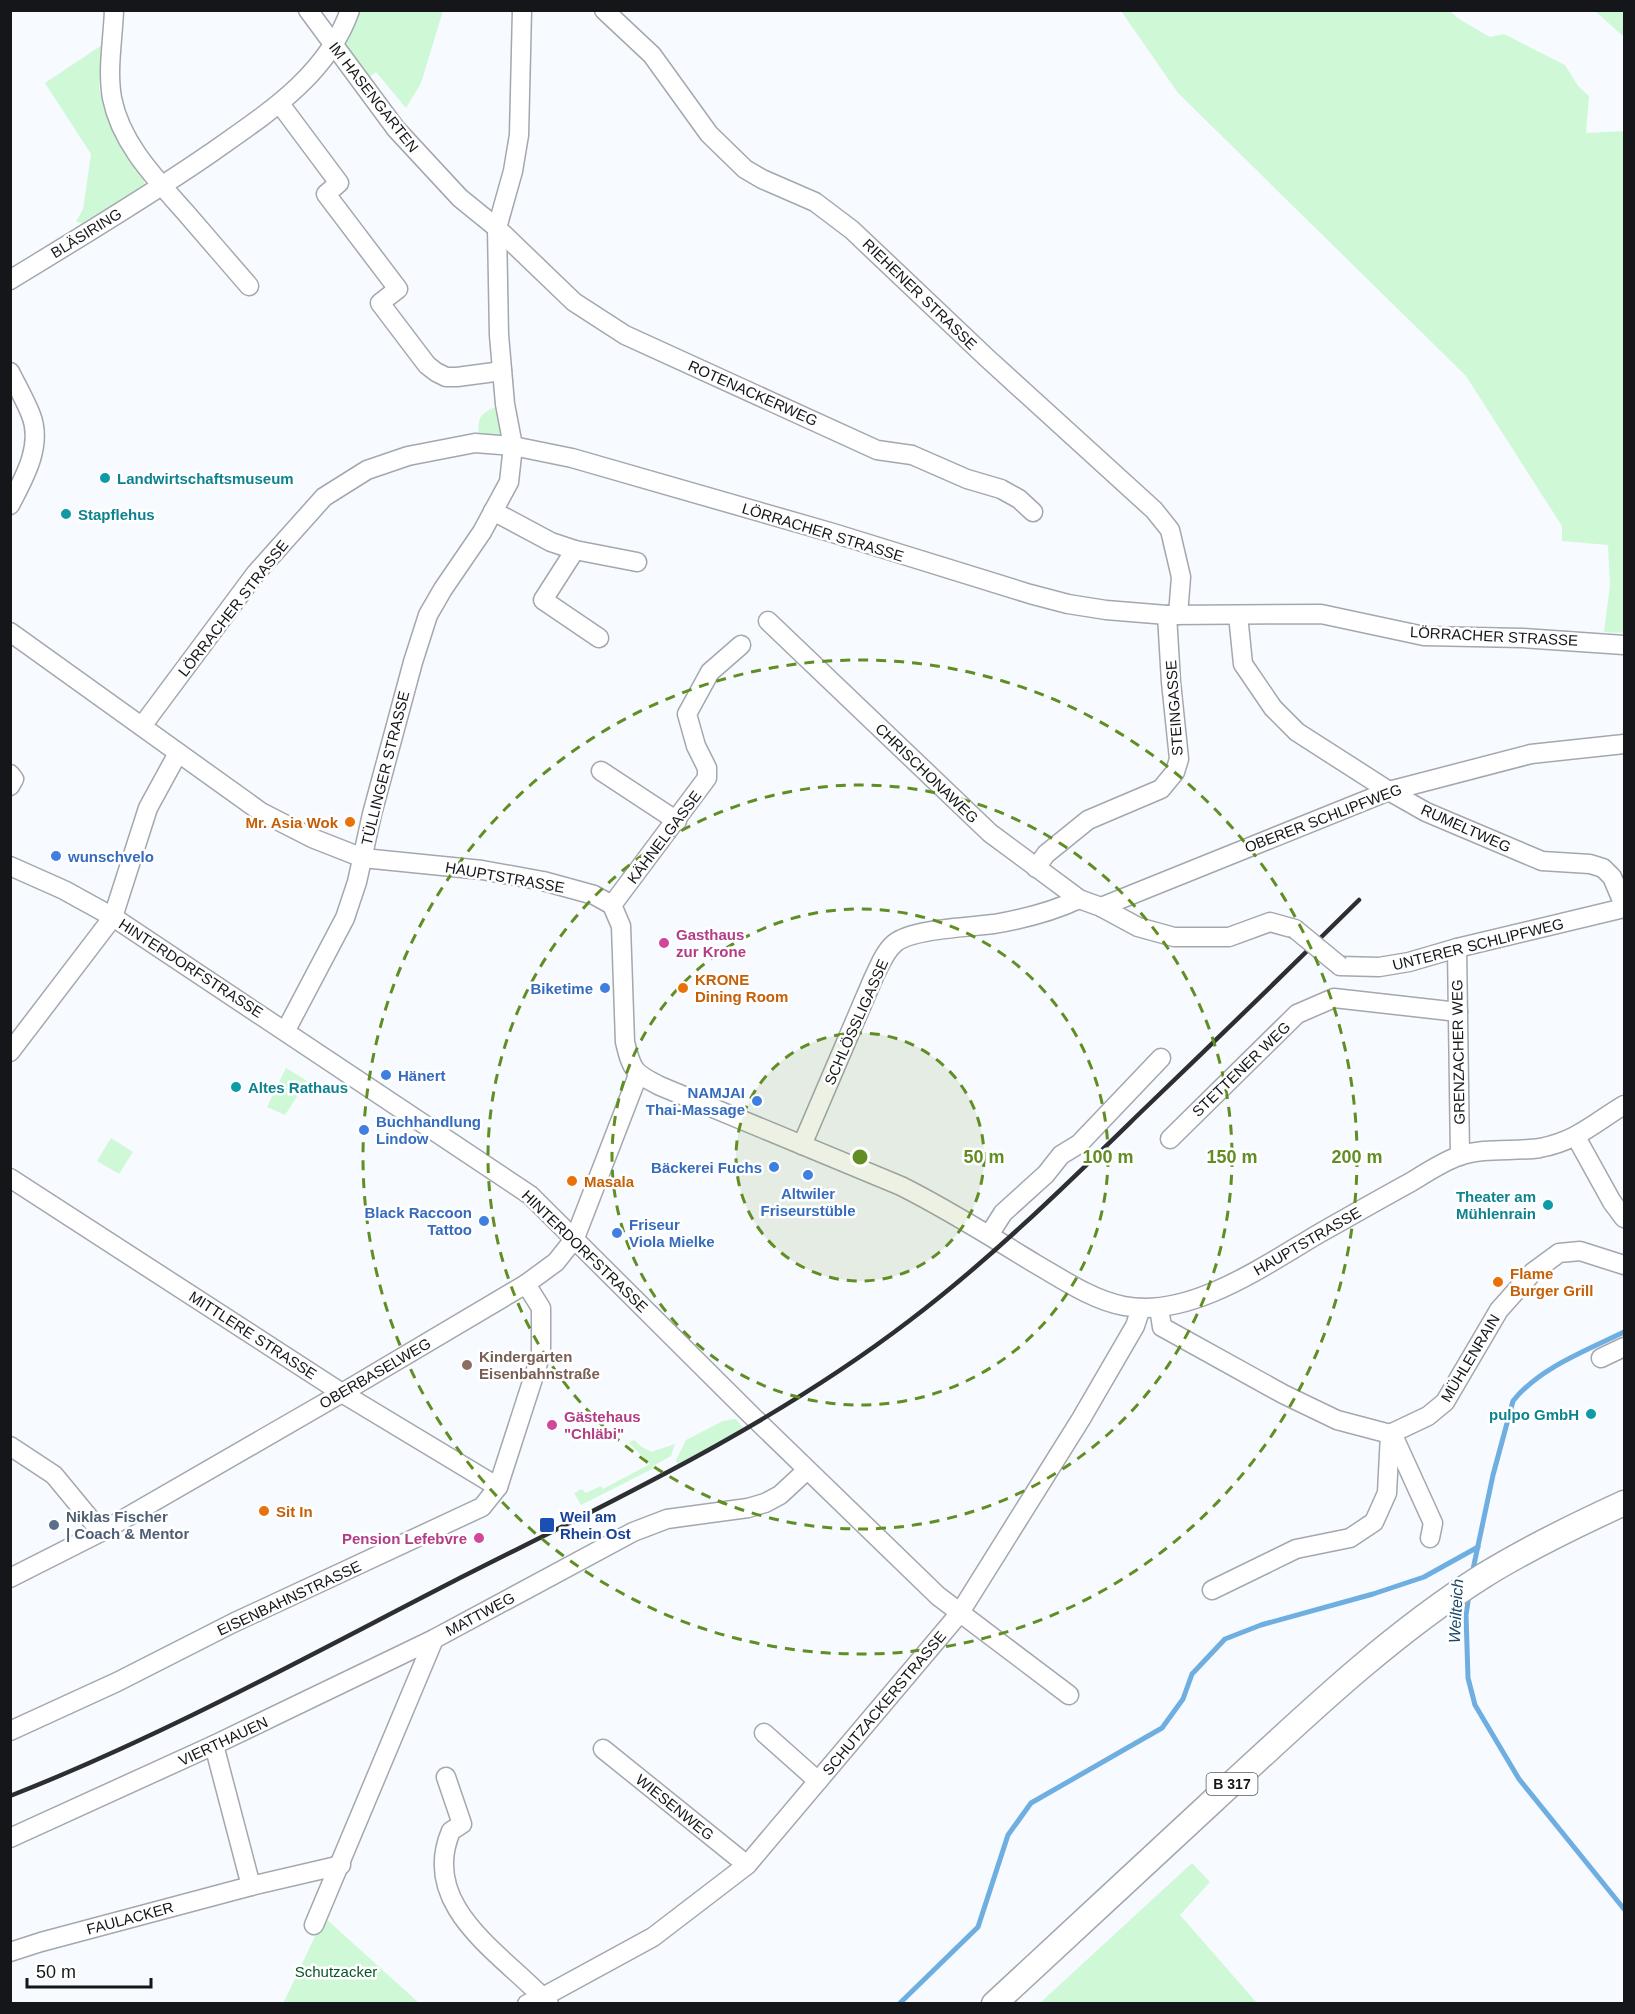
<svg xmlns="http://www.w3.org/2000/svg" width="1635" height="2014" viewBox="0 0 1635 2014" font-family="Arial,sans-serif">
  <rect width="100%" height="100%" fill="#f7faff"/>
  <g fill="#cff9d6">
    <path d="M 350,11 L 443,11 L 421,83 L 406,108 L 376,72 L 361,84 L 333,46 Z"/>
    <path d="M 1121,11 L 1450,11 L 1459,19 L 1490,37 L 1504,34 L 1565,65 L 1578,86 L 1589,96 L 1586,133 L 1624,131 L 1624,633 L 1604,632 L 1610,585 L 1608,545 L 1562,541 L 1562,526 L 1466,376 L 1178,93 Z"/>
    <path d="M 1595,11 L 1624,11 L 1624,37 Z"/>
    <path d="M 102,45 L 99,89 L 113,131 L 144,180 L 145,186 L 142,190 L 82,223 L 76,222 L 83,209 L 91,154 L 45,83 Z"/>
    <path d="M 505,404 L 513,446 L 479,443 C 477,415 478,413 505,404 Z"/>
    <path d="M 286,1068 L 307,1081 L 285,1115 L 267,1107 Z"/>
    <path d="M 111,1138 L 133,1152 L 119,1174 L 97,1161 Z"/>
    <path d="M 733,1419 L 736,1419 L 744,1429 L 677,1464 L 676,1460 L 686,1440 L 723,1421 Z"/>
    <path d="M 634,1440 L 642,1447 L 651,1452 L 675,1444 L 671,1456 L 653,1466 L 654,1468 L 581,1505 L 574,1493 L 582,1489 L 586,1493 L 601,1486 L 603,1489 L 650,1464 L 629,1443 Z"/>
    <path d="M 1192,1863 L 1210,1882 L 1180,1915 L 1257,2003 L 1040,2003 Z"/>
    <path d="M 324,1917 L 419,2003 L 283,2004 Z"/>
  </g>
  <g fill="none" stroke-linecap="round" stroke-linejoin="round">
    <g stroke="#6eaee0" stroke-width="5">
      <path d="M 1472,1574 L 1493,1475 L 1513,1401 C 1539,1368 1587,1350 1624,1332"/>
      <path d="M 1469,1595 L 1466,1615 L 1468,1678 L 1475,1705 L 1519,1779 L 1624,1909"/>
      <path d="M 899,2004 L 978,1927 L 1008,1835 L 1031,1803 L 1162,1728 L 1183,1699 L 1192,1674 L 1225,1639 L 1261,1625 L 1373,1594 L 1424,1577 L 1478,1547"/>
    </g>
    <g stroke="#a3a7af" stroke-width="21">
      <g id="minor">
        <path d="M 114,10 C 113,39 107,70 112,98 C 121,144 156,179 186,213 C 207,237 228,262 249,286"/>
        <path d="M 308,10 L 396,129 L 460,198 L 497,228 L 574,302 L 625,335 L 877,450 L 912,455 L 967,479 L 1001,489 L 1019,499 L 1033,512"/>
        <path d="M 604,10 L 652,55 L 709,134 L 745,169 L 762,179 L 815,202 L 852,230 L 987,358 L 1154,510 L 1170,530 L 1181,577 L 1178,615"/>
        <path d="M 280,104 L 339,183 L 326,194 L 398,289 L 380,303 L 427,365 L 436,372 L 446,377 L 457,377 L 502,371"/>
        <path d="M 10,280 C 77,239 144,199 208,155 C 263,116 327,77 350,10"/>
        <path d="M 10,372 C 17,386 25,400 31,415 C 43,446 24,478 10,505"/>
        <path d="M 493,511 L 551,542 L 575,550 L 637,562"/>
        <path d="M 575,550 L 543,600 L 599,638"/>
        <path d="M 1238,615 L 1243,664 L 1273,708 L 1297,732 L 1389,791 L 1426,812 L 1542,861 L 1590,864 L 1603,868 L 1612,877 L 1624,905"/>
        <path d="M 768,621 L 990,833 L 1079,899 L 1101,907 L 1138,927 L 1174,937 L 1229,937 L 1270,922 L 1295,929"/>
        <path d="M 10,632 L 261,812 L 312,838 L 363,858 L 482,870 L 543,881 L 594,895 L 612,905 L 621,926 L 625,1042 C 632,1071 634,1073 660,1086 L 901,1186 C 947,1209 990,1236 1034,1263 C 1062,1279 1092,1300 1124,1306 C 1190,1319 1265,1265 1320,1233 C 1350,1216 1380,1199 1411,1182 C 1426,1173 1442,1162 1459,1156 C 1485,1147 1514,1152 1540,1148 C 1577,1141 1594,1123 1624,1105"/>
        <path d="M 142,726 L 256,573 L 324,497 L 367,470 L 408,456 L 475,443 L 513,446 L 572,458 L 833,533 L 1030,594 L 1068,604 L 1106,610 L 1167,615 L 1321,614 L 1424,636 L 1522,638 L 1624,645"/>
        <path d="M 601,771 L 677,821"/>
        <path d="M 10,774 L 14,779 L 10,786"/>
        <path d="M 10,866 L 64,890 L 113,917 L 530,1195 L 748,1412 L 938,1596 L 1069,1695"/>
        <path d="M 1036,868 L 1046,854 L 1088,820 L 1161,789 L 1175,772 L 1179,759 L 1171,682 L 1167,615"/>
        <path d="M 612,905 L 707,778 L 707,768 L 696,746 L 687,714 L 710,672 L 741,645"/>
        <path d="M 1101,907 L 1389,791 L 1531,754 L 1624,744"/>
        <path d="M 1457,948 L 1460,1156"/>
        <path d="M 1340,966 L 1379,967 L 1409,962 L 1457,948 L 1624,908"/>
        <path d="M 286,1030 L 345,918 L 357,882 L 372,814 L 413,662 L 428,615 L 443,589 L 482,532 L 509,482 L 513,446 L 505,404 L 499,335 L 497,228 L 513,171 L 519,135 L 522,10"/>
        <path d="M 10,1052 L 113,917 L 148,808 L 178,753"/>
        <path d="M 1576,1137 L 1612,1202 L 1624,1218"/>
        <path d="M 1170,1139 L 1297,1014 L 1334,998 L 1458,1012"/>
        <path d="M 802,1145 L 873,979 C 879,967 884,952 895,943 C 911,929 971,927 994,924 C 1023,919 1052,912 1079,899"/>
        <path d="M 10,1178 L 342,1393 L 498,1487"/>
        <path d="M 989,1235 L 1003,1213 L 1046,1174 L 1061,1155 L 1079,1144 L 1161,1058"/>
        <path d="M 1159,1308 L 1162,1327 L 1283,1394 L 1337,1420 L 1390,1434 L 1428,1416 L 1445,1402 L 1499,1310 L 1533,1272 L 1559,1253 L 1580,1251 L 1624,1265"/>
        <path d="M 1601,1358 L 1624,1347"/>
        <path d="M 1392,1433 L 1433,1523 L 1430,1538"/>
        <path d="M 10,1446 L 54,1475 L 101,1532"/>
        <path d="M 10,1578 L 101,1532 L 342,1393 L 526,1284 L 556,1262 L 575,1238 L 638,1075"/>
        <path d="M 1212,1590 L 1296,1549 L 1350,1538 L 1374,1522 L 1387,1493 L 1390,1434"/>
        <path d="M 10,1731 L 117,1682 L 233,1623 L 482,1507 L 498,1487 L 541,1354 L 541,1308 L 526,1284"/>
        <path d="M 764,1733 L 818,1781"/>
        <path d="M 214,1745 L 251,1886"/>
        <path d="M 603,1749 L 747,1865"/>
        <path d="M 446,1777 L 462,1824 L 451,1831 C 418,1908 506,1956 549,2004"/>
        <path d="M 10,1838 L 214,1745 L 434,1639 L 633,1532 L 667,1519 L 748,1508 L 765,1503 L 780,1495 L 807,1470"/>
        <path d="M 314,1925 L 434,1639"/>
        <path d="M 10,1952 L 41,1942 L 251,1886 L 341,1865"/>
        <path d="M 527,2004 L 543,1997 L 653,1937 L 747,1865 L 959,1614 L 1081,1419 L 1135,1326 L 1141,1308"/>
      </g>
    </g>
    <g stroke="#a3a7af" stroke-width="27">
      <path id="major" d="M 994,2004 C 1067,1936 1141,1868 1214,1800 C 1299,1722 1385,1638 1483,1576 C 1528,1548 1576,1525 1624,1503"/>
    </g>
    <use href="#minor" stroke="#fff" stroke-width="18"/>
    <use href="#major" stroke="#fff" stroke-width="24"/>
    <path stroke="#2d2e32" stroke-width="4.5" d="M 10,1796 C 163,1736 308,1656 454,1581 C 610,1502 769,1428 909,1321 C 992,1258 1066,1185 1141,1112 C 1214,1042 1287,971 1359,900"/>
    <g stroke="#a3a7af" stroke-width="21" stroke-linecap="butt">
      <path id="minor-bridge" d="M 1295,929 L 1340,966"/>
    </g>
    <use href="#minor-bridge" stroke="#fff" stroke-width="18"/>
  </g>
  <circle cx="860" cy="1157" r="124" fill="#608e23" fill-opacity=".12"/>
  <g fill="none" stroke="#608e23" stroke-width="3" stroke-dasharray="10 8">
    <circle cx="860" cy="1157" r="124"/>
    <circle cx="860" cy="1157" r="248"/>
    <circle cx="860" cy="1157" r="372"/>
    <circle cx="860" cy="1157" r="497"/>
  </g>
  <g fill="#0f9aa8" stroke="#fff" stroke-width="2">
    <circle cx="105" cy="478" r="6"/>
    <circle cx="66" cy="514" r="6"/>
    <circle cx="236" cy="1087" r="6"/>
    <circle cx="1548" cy="1205" r="6"/>
    <circle cx="1591" cy="1414" r="6"/>
  </g>
  <g fill="#e8710a" stroke="#fff" stroke-width="2">
    <circle cx="350" cy="822" r="6"/>
    <circle cx="683" cy="988" r="6"/>
    <circle cx="572" cy="1181" r="6"/>
    <circle cx="1498" cy="1282" r="6"/>
    <circle cx="264" cy="1511" r="6"/>
  </g>
  <g fill="#3f7fe0" stroke="#fff" stroke-width="2">
    <circle cx="56" cy="856" r="6"/>
    <circle cx="605" cy="988" r="6"/>
    <circle cx="386" cy="1075" r="6"/>
    <circle cx="757" cy="1101" r="6"/>
    <circle cx="364" cy="1130" r="6"/>
    <circle cx="774" cy="1167" r="6"/>
    <circle cx="808" cy="1175" r="6"/>
    <circle cx="484" cy="1221" r="6"/>
    <circle cx="617" cy="1233" r="6"/>
  </g>
  <g fill="#d1479c" stroke="#fff" stroke-width="2">
    <circle cx="664" cy="943" r="6"/>
    <circle cx="552" cy="1425" r="6"/>
    <circle cx="479" cy="1538" r="6"/>
  </g>
  <circle fill="#8d6e63" stroke="#fff" stroke-width="2" cx="467" cy="1365" r="6"/>
  <circle fill="#5c6f8a" stroke="#fff" stroke-width="2" cx="54" cy="1525" r="6"/>
  <rect fill="#1a4fb4" stroke="#fff" stroke-width="2" x="539" y="1517" width="16" height="16" rx="3"/>
  <g text-anchor="middle" dominant-baseline="central" stroke-width="5" stroke-linejoin="round" paint-order="stroke">
    <rect fill="#fff" stroke="#5b5c5e" stroke-width="1.5" x="1206.5" y="1773" width="51" height="22" rx="4.5"/>
    <g font-size="14" font-weight="bold" fill="#151619">
      <text x="1232" y="1784">B 317</text>
    </g>
    <g font-size="15" fill="#151619" stroke="#fff">
      <text transform="translate(374 97) rotate(52)">IM HASENGARTEN</text>
      <text transform="translate(86 233) rotate(-32)">BLÄSIRING</text>
      <text transform="translate(920 294) rotate(44)">RIEHENER STRASSE</text>
      <text transform="translate(753 393) rotate(24)">ROTENACKERWEG</text>
      <text transform="translate(823 532) rotate(17)">LÖRRACHER STRASSE</text>
      <text transform="translate(233 608) rotate(-52)">LÖRRACHER STRASSE</text>
      <text transform="translate(1494 636) rotate(3)">LÖRRACHER STRASSE</text>
      <text transform="translate(1174 708) rotate(-94)">STEINGASSE</text>
      <text transform="translate(385 768) rotate(-76)">TÜLLINGER STRASSE</text>
      <text transform="translate(927 773) rotate(44)">CHRISCHONAWEG</text>
      <text transform="translate(1323 818) rotate(-21)">OBERER SCHLIPFWEG</text>
      <text transform="translate(1466 828) rotate(24)">RUMELTWEG</text>
      <text transform="translate(664 837) rotate(-53)">KÄHNELGASSE</text>
      <text transform="translate(505 877) rotate(10)">HAUPTSTRASSE</text>
      <text transform="translate(1478 944) rotate(-14)">UNTERER SCHLIPFWEG</text>
      <text transform="translate(191 968) rotate(33)">HINTERDORFSTRASSE</text>
      <text transform="translate(856 1022) rotate(-66)">SCHLÖSSLIGASSE</text>
      <text transform="translate(1458 1052) rotate(-91)">GRENZACHER WEG</text>
      <text transform="translate(1241 1069) rotate(-44)">STETTENER WEG</text>
      <text transform="translate(1307 1241) rotate(-30)">HAUPTSTRASSE</text>
      <text transform="translate(585 1251) rotate(44)">HINTERDORFSTRASSE</text>
      <text transform="translate(253 1335) rotate(33)">MITTLERE STRASSE</text>
      <text transform="translate(1470 1358) rotate(-59)">MÜHLENRAIN</text>
      <text transform="translate(375 1373) rotate(-30)">OBERBASELWEG</text>
      <text transform="translate(289 1598) rotate(-25)">EISENBAHNSTRASSE</text>
      <text transform="translate(480 1614) rotate(-28)">MATTWEG</text>
      <text transform="translate(884 1703) rotate(-50)">SCHUTZACKERSTRASSE</text>
      <text transform="translate(223 1741) rotate(-25)">VIERTHAUEN</text>
      <text transform="translate(675 1807) rotate(39)">WIESENWEG</text>
      <text transform="translate(130 1918) rotate(-15)">FAULACKER</text>
    </g>
    <g font-size="15" font-weight="bold" fill="#0d838f" stroke="#fff" text-anchor="start">
      <text x="117" y="478">Landwirtschaftsmuseum</text>
      <text x="78" y="514">Stapflehus</text>
      <text x="248" y="1087">Altes Rathaus</text>
      <text x="1536" y="1196" text-anchor="end">Theater am<tspan x="1536" dy="17">Mühlenrain</tspan></text>
      <text x="1579" y="1414" text-anchor="end">pulpo GmbH</text>
    </g>
    <g font-size="15" font-weight="bold" fill="#c56008" stroke="#fff" text-anchor="start">
      <text x="338" y="822" text-anchor="end">Mr. Asia Wok</text>
      <text x="695" y="979">KRONE<tspan x="695" dy="17">Dining Room</tspan></text>
      <text x="584" y="1181">Masala</text>
      <text x="1510" y="1273">Flame<tspan x="1510" dy="17">Burger Grill</tspan></text>
      <text x="276" y="1511">Sit In</text>
    </g>
    <g font-size="15" font-weight="bold" fill="#366cbe" stroke="#fff" text-anchor="start">
      <text x="68" y="856">wunschvelo</text>
      <text x="593" y="988" text-anchor="end">Biketime</text>
      <text x="398" y="1075">Hänert</text>
      <text x="745" y="1092" text-anchor="end">NAMJAI<tspan x="745" dy="17">Thai-Massage</tspan></text>
      <text x="376" y="1121">Buchhandlung<tspan x="376" dy="17">Lindow</tspan></text>
      <text x="762" y="1167" text-anchor="end">Bäckerei Fuchs</text>
      <text x="808" y="1193" text-anchor="middle">Altwiler<tspan x="808" dy="17">Friseurstüble</tspan></text>
      <text x="472" y="1212" text-anchor="end">Black Raccoon<tspan x="472" dy="17">Tattoo</tspan></text>
      <text x="629" y="1224">Friseur<tspan x="629" dy="17">Viola Mielke</tspan></text>
    </g>
    <g font-size="15" font-weight="bold" fill="#b23c85" stroke="#fff" text-anchor="start">
      <text x="676" y="934">Gasthaus<tspan x="676" dy="17">zur Krone</tspan></text>
      <text x="564" y="1416">Gästehaus<tspan x="564" dy="17">"Chläbi"</tspan></text>
      <text x="467" y="1538" text-anchor="end">Pension Lefebvre</text>
    </g>
    <g font-size="15" font-weight="bold" fill="#785e54" stroke="#fff" text-anchor="start">
      <text x="479" y="1356">Kindergarten<tspan x="479" dy="17">Eisenbahnstraße</tspan></text>
    </g>
    <g font-size="15" font-weight="bold" fill="#4e5e75" stroke="#fff" text-anchor="start">
      <text x="66" y="1516">Niklas Fischer<tspan x="66" dy="17">| Coach &amp; Mentor</tspan></text>
    </g>
    <g font-size="15" font-weight="bold" fill="#164399" stroke="#fff" text-anchor="start">
      <text x="560" y="1516">Weil am<tspan x="560" dy="17">Rhein Ost</tspan></text>
    </g>
    <g font-size="15" fill="#085526" stroke="#fff">
      <text x="336" y="1971">Schutzacker</text>
    </g>
    <g font-size="16" font-style="italic" fill="#19496b" stroke="#fff">
      <text transform="translate(1456 1611) rotate(-87)">Weilteich</text>
    </g>
  </g>
  <circle cx="860" cy="1157" r="9" fill="#608e23" stroke="#fff" stroke-width="3"/>
  <g font-size="18" text-anchor="middle" font-weight="bold" fill="#608e23" stroke="#fff" stroke-width="5" stroke-linejoin="round" paint-order="stroke">
    <text x="984" y="1163">50 m</text>
    <text x="1108" y="1163">100 m</text>
    <text x="1232" y="1163">150 m</text>
    <text x="1357" y="1163">200 m</text>
  </g>
  <rect width="1635" height="2014" fill="none" stroke="#151619" stroke-width="24"/>
  <path d="M27 1978v9h124v-9" fill="none" stroke="#151619" stroke-width="3"/>
  <text x="36" y="1978" font-size="18" fill="#151619" stroke="#ffffff" stroke-width="4.5" paint-order="stroke">50 m</text>
</svg>
